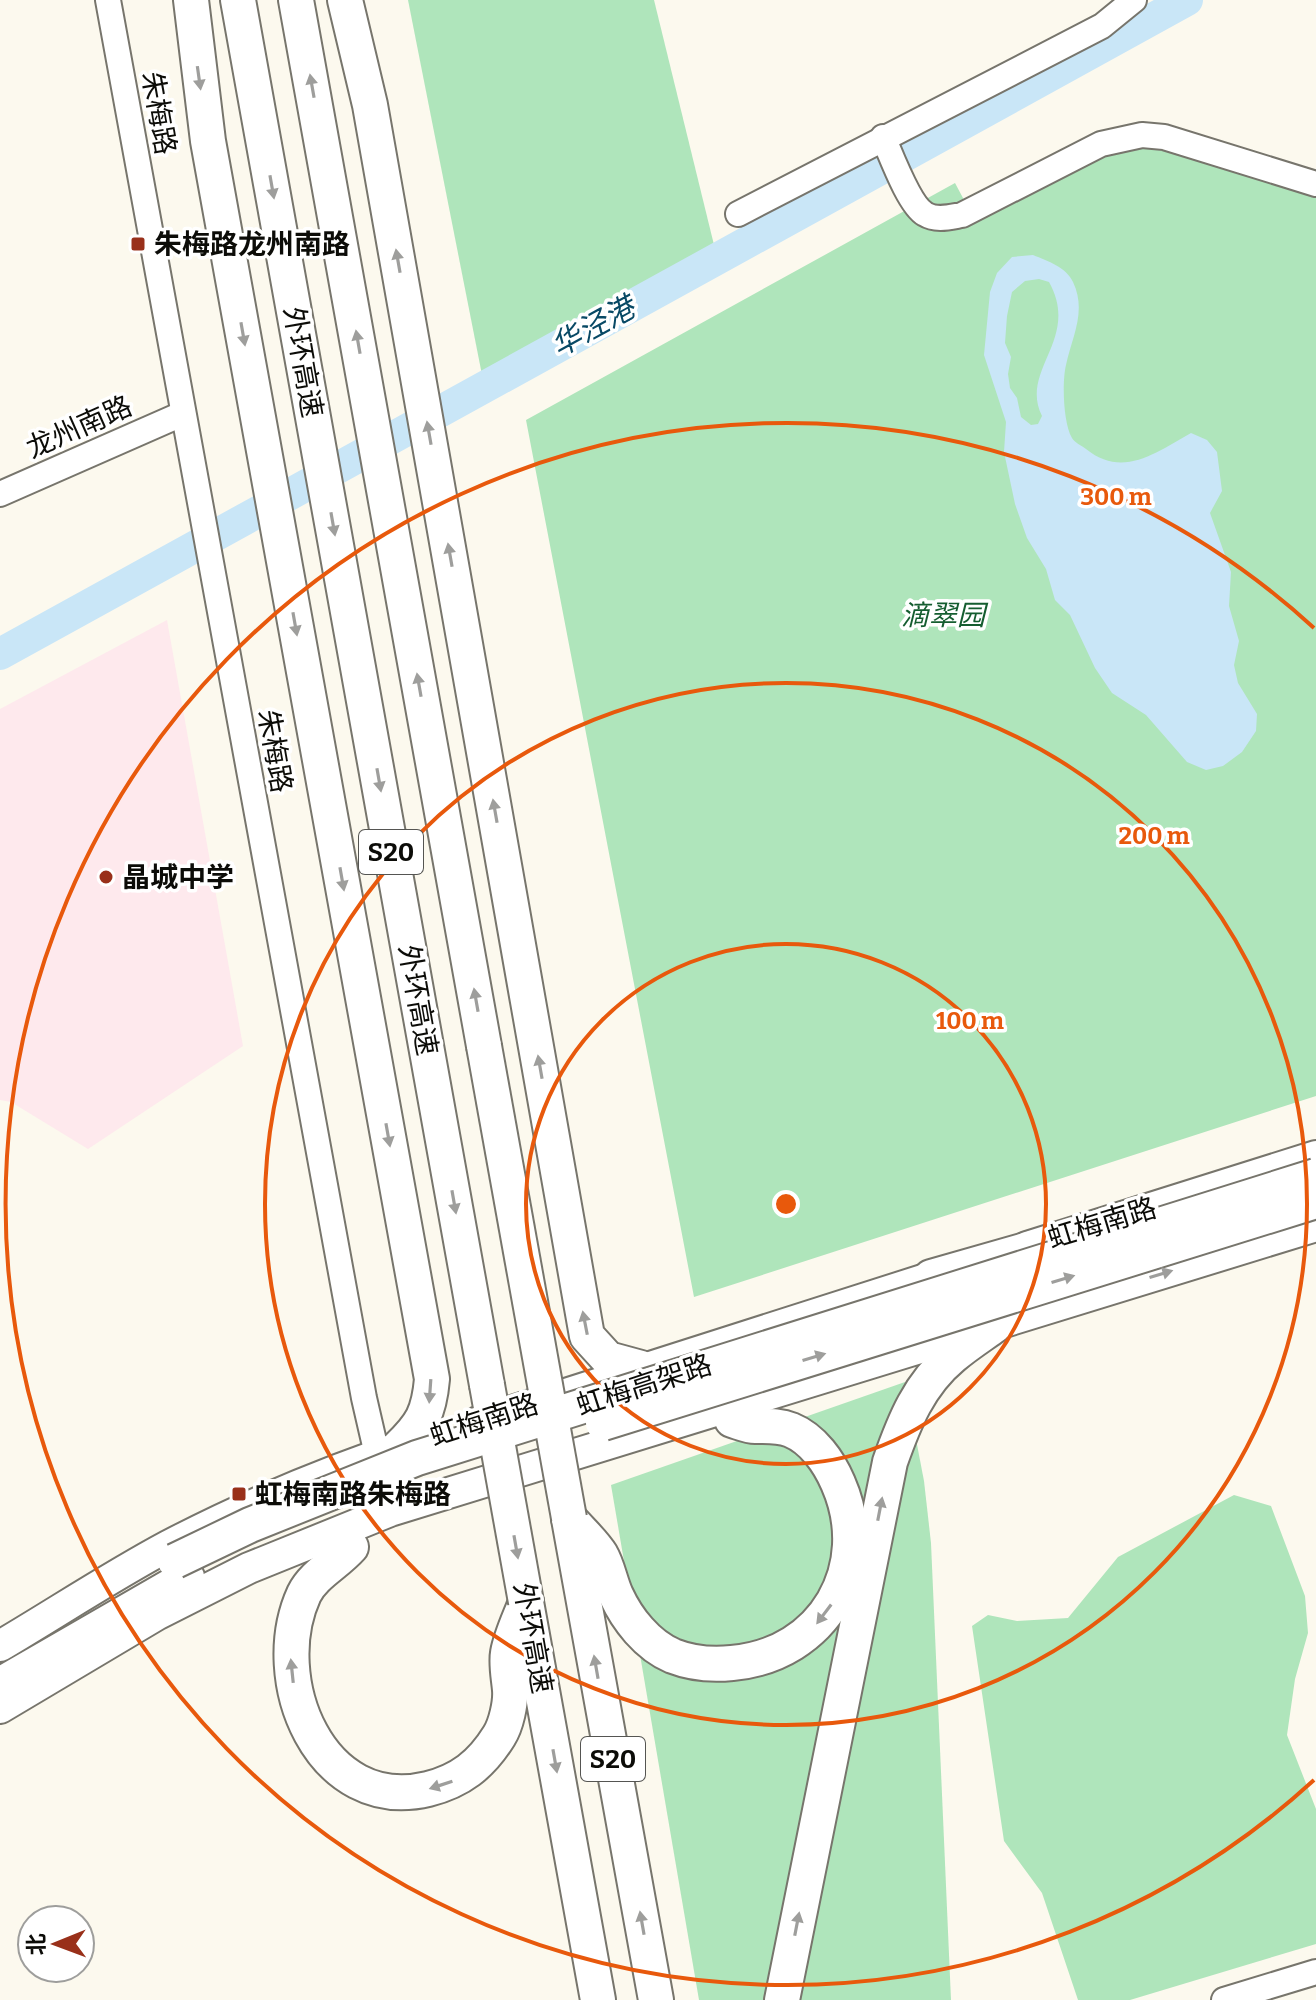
<svg xmlns="http://www.w3.org/2000/svg" width="1316" height="2000" viewBox="0 0 1316 2000" font-family="Bitter,'Noto Sans SC',serif">
  <rect width="100%" height="100%" fill="#fcf9ee"/>
  <path fill="#fee9ed" d="M 167,620 L 243,1046 L 88,1149 L 11,1102 L 0,1100 L 0,709 Z"/>
  <g fill="#afe5bb">
    <path d="M 408,0 L 654,0 L 715,249 L 484,385 Z"/>
    <path d="M 1115,141 L 1160,142 L 1316,189 L 1316,1096 L 694,1297 L 526,420 L 955,183 L 971,213 Z"/>
    <path d="M 905,1382 L 924,1481 L 931,1543 L 951,2000 L 699,2000 L 611,1485 Z"/>
    <path d="M 1234,1495 L 1271,1506 L 1305,1596 L 1308,1633 L 1295,1679 L 1287,1735 L 1316,1809 L 1316,1944 L 1130,2000 L 1078,2000 L 1042,1893 L 1004,1841 L 972,1626 L 988,1615 L 1017,1621 L 1068,1618 L 1118,1557 Z"/>
  </g>
  <path fill="#c9e6f7" fill-rule="evenodd" d="M 1033,255 C 1048,261 1066,267 1073,282 C 1087,311 1072,337 1066,365 C 1062,381 1063,423 1072,438 C 1074,442 1082,446 1086,449 C 1123,479 1157,452 1191,433 L 1207,440 L 1217,452 L 1222,491 L 1210,513 L 1231,572 L 1229,606 L 1239,641 L 1234,665 L 1238,683 L 1257,714 L 1256,731 L 1242,752 L 1223,766 L 1206,770 L 1187,762 L 1146,715 L 1112,693 L 1095,668 L 1070,615 L 1055,600 L 1046,569 L 1027,538 L 1015,504 L 1004,452 L 1006,422 L 984,355 L 990,292 L 997,273 L 1012,257 ZM 1039,279 L 1049,282 C 1081,339 1019,370 1042,416 L 1038,424 L 1031,425 L 1021,417 L 1017,398 L 1010,388 L 1008,374 L 1011,357 L 1005,343 L 1007,316 L 1012,292 L 1025,281 Z"/>
  <g fill="none" stroke-linecap="round" stroke-linejoin="round">
    <path stroke="#c9e6f7" stroke-width="32" d="M 0,654 L 1187,0"/>
    <g stroke="#77756c" stroke-width="28">
      <g id="minor">
        <path d="M 108,0 L 364,1398 L 390,1511"/>
        <path d="M 883,137 C 891,155 909,205 925,214 C 936,221 950,217 962,215 L 1101,144 L 1142,135 L 1164,137 L 1316,184"/>
        <path d="M 738,214 L 1102,26 L 1134,0"/>
        <path d="M 0,494 L 182,414"/>
        <path d="M 1224,2000 L 1316,1972"/>
      </g>
    </g>
    <g stroke="#77756c" stroke-width="34">
      <g id="major">
        <path d="M 1027,1247 L 1316,1156"/>
        <path d="M 478,1422 L 954,1270"/>
        <path d="M 0,1646 C 56,1613 110,1577 168,1546 C 248,1504 334,1469 421,1440"/>
        <path d="M 0,1708 L 158,1614 L 249,1568 L 390,1511 L 1316,1226"/>
      </g>
    </g>
    <g stroke="#77756c" stroke-width="38">
      <g id="highway">
        <path d="M 191,0 L 208,141 L 432,1379 C 429,1413 422,1425 398,1448"/>
        <path d="M 238,0 L 487,1385"/>
        <path d="M 296,0 L 484,1046"/>
        <path d="M 345,0 L 370,105 L 587,1336 L 608,1359 L 641,1368"/>
        <path d="M 931,1277 L 1050,1243"/>
        <path d="M 569,1518 C 579,1530 593,1542 601,1555 C 608,1567 610,1582 616,1595 C 627,1619 647,1645 673,1656 C 691,1663 713,1665 732,1663 C 824,1655 875,1567 838,1483 C 829,1462 813,1439 791,1430 C 779,1425 768,1426 755,1426 C 748,1426 739,1422 732,1420"/>
        <path d="M 569,1519 L 656,2000"/>
        <path d="M 351,1547 C 336,1564 314,1574 304,1594 C 265,1679 320,1815 428,1789 C 460,1781 481,1765 499,1736 C 506,1725 511,1703 510,1690 C 509,1678 506,1664 508,1653 C 511,1636 520,1618 526,1602"/>
        <path d="M 526,1602 L 598,2000"/>
        <path d="M 0,1685 L 187,1577"/>
        <path d="M 782,2000 L 890,1462 C 904,1422 919,1384 953,1356 C 966,1345 980,1336 994,1326"/>
      </g>
    </g>
    <use href="#minor" stroke="#fff" stroke-width="24"/>
    <use href="#major" stroke="#fff" stroke-width="30"/>
    <use href="#highway" stroke="#fff" stroke-width="34"/>
    <g stroke="#77756c" stroke-width="38" stroke-linecap="butt">
      <g id="highway-bridge">
        <path d="M 484,1046 L 569,1518"/>
        <path d="M 487,1385 L 526,1602"/>
        <path d="M 603,1423 L 1316,1201"/>
        <path d="M 175,1561 L 250,1525 L 417,1458 L 1316,1176"/>
      </g>
    </g>
    <use href="#highway-bridge" stroke="#fff" stroke-width="34"/>
  </g>
  <defs><path id="oneway-solid" d="M-6-.8H1V-3.2L6.5 0L1 3.2V.8H-6Z" transform="scale(2)"/></defs>
  <g fill="#9e9e9c">
    <use href="#oneway-solid" transform="translate(199 78) rotate(82)"/>
    <use href="#oneway-solid" transform="translate(312 86) rotate(-100)"/>
    <use href="#oneway-solid" transform="translate(272 187) rotate(80)"/>
    <use href="#oneway-solid" transform="translate(398 261) rotate(-100)"/>
    <use href="#oneway-solid" transform="translate(243 334) rotate(80)"/>
    <use href="#oneway-solid" transform="translate(358 342) rotate(-100)"/>
    <use href="#oneway-solid" transform="translate(429 433) rotate(-100)"/>
    <use href="#oneway-solid" transform="translate(333 524) rotate(80)"/>
    <use href="#oneway-solid" transform="translate(450 555) rotate(-100)"/>
    <use href="#oneway-solid" transform="translate(295 624) rotate(80)"/>
    <use href="#oneway-solid" transform="translate(419 685) rotate(-100)"/>
    <use href="#oneway-solid" transform="translate(379 780) rotate(80)"/>
    <use href="#oneway-solid" transform="translate(495 811) rotate(-100)"/>
    <use href="#oneway-solid" transform="translate(342 879) rotate(80)"/>
    <use href="#oneway-solid" transform="translate(476 1000) rotate(-100)"/>
    <use href="#oneway-solid" transform="translate(540 1067) rotate(-100)"/>
    <use href="#oneway-solid" transform="translate(388 1135) rotate(80)"/>
    <use href="#oneway-solid" transform="translate(454 1202) rotate(80)"/>
    <use href="#oneway-solid" transform="translate(1161 1274) rotate(-17)"/>
    <use href="#oneway-solid" transform="translate(1063 1279) rotate(-17)"/>
    <use href="#oneway-solid" transform="translate(585 1323) rotate(-101)"/>
    <use href="#oneway-solid" transform="translate(814 1357) rotate(-17)"/>
    <use href="#oneway-solid" transform="translate(430 1391) rotate(94)"/>
    <use href="#oneway-solid" transform="translate(880 1509) rotate(-79)"/>
    <use href="#oneway-solid" transform="translate(516 1547) rotate(80)"/>
    <use href="#oneway-solid" transform="translate(824 1614) rotate(127)"/>
    <use href="#oneway-solid" transform="translate(596 1667) rotate(-100)"/>
    <use href="#oneway-solid" transform="translate(292 1671) rotate(-96)"/>
    <use href="#oneway-solid" transform="translate(555 1761) rotate(80)"/>
    <use href="#oneway-solid" transform="translate(441 1785) rotate(162)"/>
    <use href="#oneway-solid" transform="translate(642 1923) rotate(-100)"/>
    <use href="#oneway-solid" transform="translate(797 1924) rotate(-79)"/>
  </g>
  <g fill="none" stroke="#e8590c" stroke-width="4">
    <circle cx="786" cy="1204" r="260"/>
    <circle cx="786" cy="1204" r="521"/>
    <path d="M1314 1780A781 781 0 1 1 1314 628"/>
  </g>
  <g fill="#99301a" stroke="#fff" stroke-width="3">
    <rect x="130" y="236" width="16" height="16" rx="4"/>
    <circle cx="106" cy="877" r="8"/>
    <rect x="231" y="1486" width="16" height="16" rx="4"/>
  </g>
  <g text-anchor="middle" dominant-baseline="central" stroke-width="7" stroke-linejoin="round" paint-order="stroke">
    <g fill="#fff" stroke="#555552" stroke-width="2">
      <rect x="359" y="830" width="64" height="44" rx="6"/>
      <rect x="581" y="1737" width="64" height="44" rx="6"/>
    </g>
    <g font-size="26" font-weight="bold" fill="#0c0c08">
      <text x="391" y="852">S20</text>
      <text x="613" y="1759">S20</text>
    </g>
    <g font-size="28" fill="#0c0c08" stroke="#fff">
      <text transform="translate(159 113) rotate(80)">朱梅路</text>
      <text transform="translate(303 362) rotate(80)">外环高速</text>
      <text transform="translate(79 427) rotate(-24)">龙州南路</text>
      <text transform="translate(275 751) rotate(80)">朱梅路</text>
      <text transform="translate(418 1000) rotate(80)">外环高速</text>
      <text transform="translate(1102 1223) rotate(-17)">虹梅南路</text>
      <text transform="translate(644 1385) rotate(-18)">虹梅高架路</text>
      <text transform="translate(484 1420) rotate(-18)">虹梅南路</text>
      <text transform="translate(533 1638) rotate(80)">外环高速</text>
    </g>
    <g font-size="28" font-weight="bold" fill="#0c0c08" stroke="#fff" text-anchor="start">
      <text x="154" y="244">朱梅路龙州南路</text>
      <text x="122" y="877">晶城中学</text>
      <text x="255" y="1494">虹梅南路朱梅路</text>
    </g>
    <g font-size="28" font-style="italic" fill="#155d30" stroke="#fff">
      <text x="943" y="615">滴翠园</text>
    </g>
    <g font-size="30" font-style="italic" fill="#084965" stroke="#fff">
      <text transform="translate(593 327) rotate(-29)">华泾港</text>
    </g>
  </g>
  <circle cx="786" cy="1204" r="12" fill="#e8590c" stroke="#fff" stroke-width="4"/>
  <g font-size="24" text-anchor="middle" font-weight="bold" fill="#e8590c" stroke="#fff" stroke-width="7" stroke-linejoin="round" paint-order="stroke">
    <text x="1116" y="505">300 m</text>
    <text x="1154" y="844">200 m</text>
    <text x="970" y="1029">100 m</text>
  </g>
  <g transform="translate(56 1944) rotate(269)"><circle r="38" fill="#ffffff" stroke="#9e9e9c" stroke-width="2"/>
  <path d="M0-6L14 30L0 20L-14 30Z" fill="#99301a"/>
  <text y="-12" font-size="22" font-weight="bold" text-anchor="middle" fill="#0c0c08">北</text>
  </g>
</svg>
